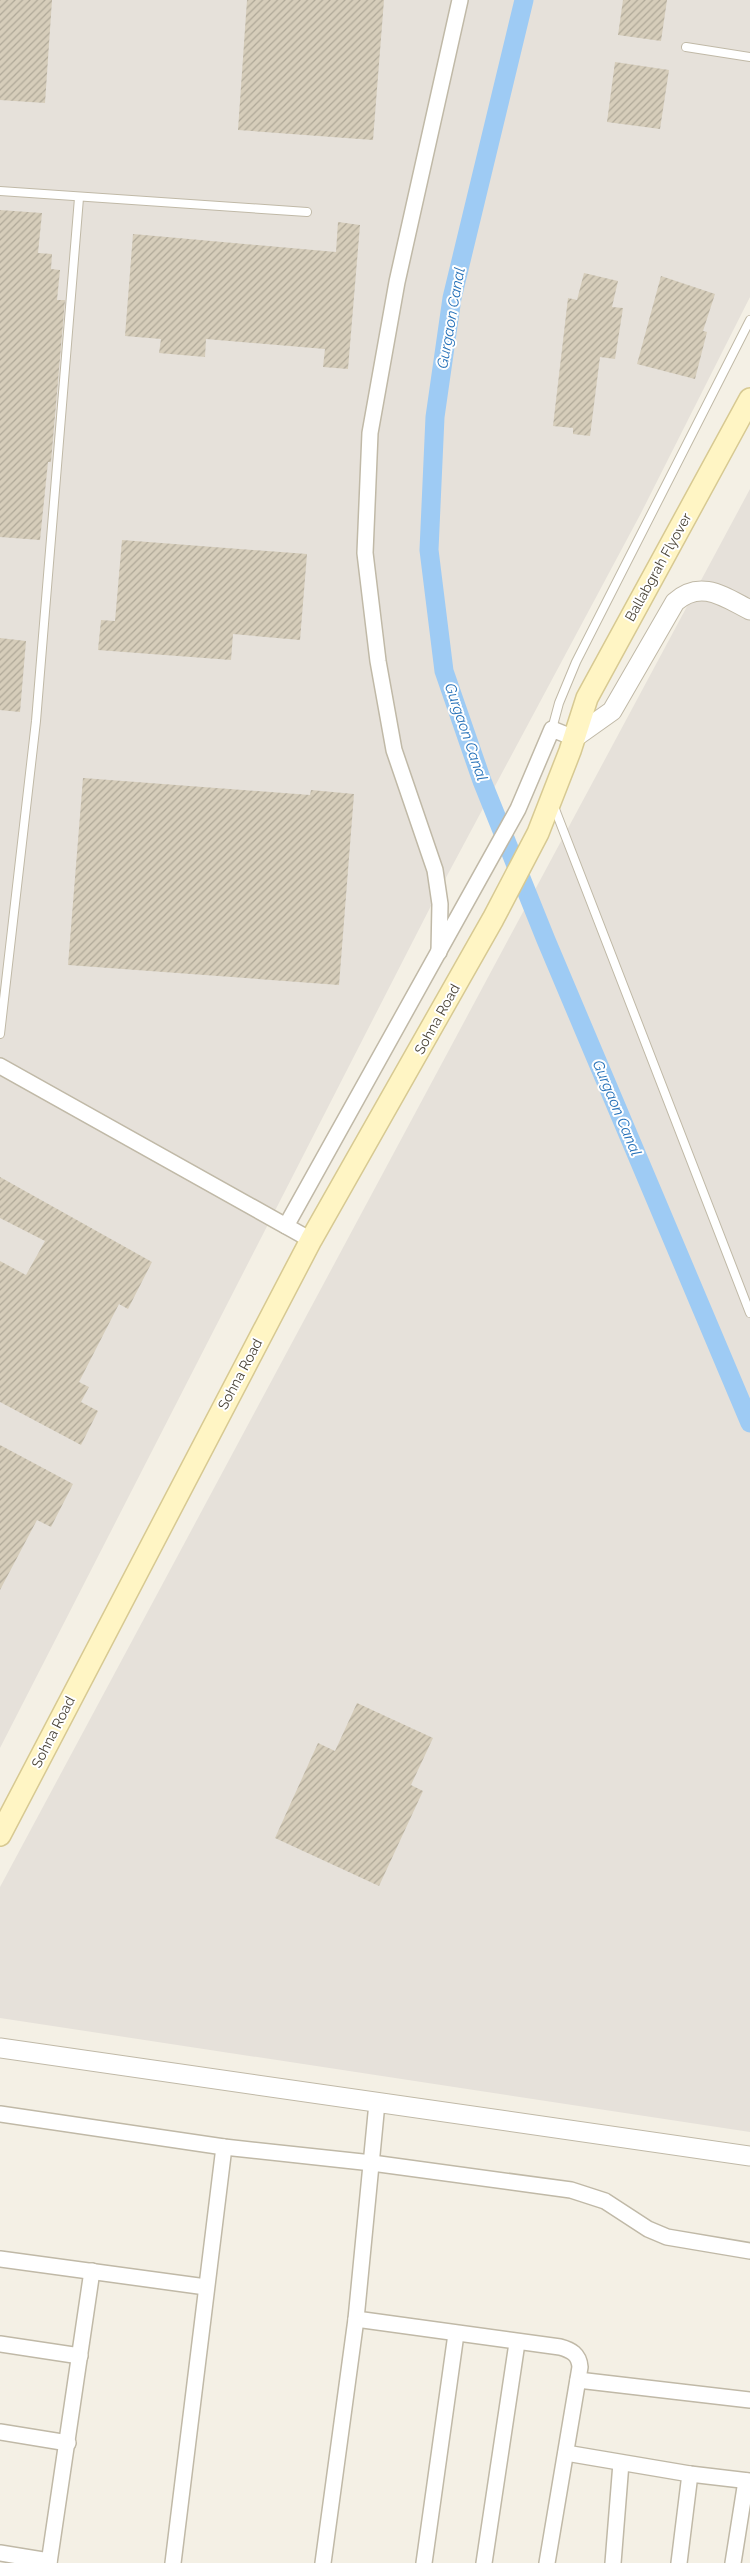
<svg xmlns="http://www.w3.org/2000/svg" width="750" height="2563" viewBox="0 0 750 2563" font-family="Raleway,sans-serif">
  <defs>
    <pattern id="building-hatch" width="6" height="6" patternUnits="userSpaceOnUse" patternTransform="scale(1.25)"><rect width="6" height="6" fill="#d6cdba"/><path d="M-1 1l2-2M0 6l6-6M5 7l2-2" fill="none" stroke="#afa898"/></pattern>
  </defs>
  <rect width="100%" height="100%" fill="#f4f0e5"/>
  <g fill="#e6e1da">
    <path d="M 0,0 L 750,0 L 750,297 L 640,515 L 434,900 L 0,1748 Z"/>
    <path d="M 750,489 L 750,2132 L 0,2018 L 0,1887 Z"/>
  </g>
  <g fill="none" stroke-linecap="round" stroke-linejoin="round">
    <path stroke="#9ecbf4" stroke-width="19" d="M 524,0 L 452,298 L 435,417 L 429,550 L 444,671 L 482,781 L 546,940 L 750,1423"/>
  </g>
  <g fill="url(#building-hatch)">
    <path d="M 0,0 L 52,0 L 45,103 L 0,100 Z"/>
    <path d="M 247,0 L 384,0 L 373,140 L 238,130 Z"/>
    <path d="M 623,0 L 667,0 L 661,41 L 618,35 Z"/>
    <path d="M 615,62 L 669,70 L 660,129 L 607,122 Z"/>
    <path d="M 0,210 L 42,213 L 38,253 L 52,254 L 51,269 L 60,270 L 57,300 L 65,300 L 51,462 L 48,462 L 40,540 L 0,537 Z"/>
    <path d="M 338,222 L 360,225 L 348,369 L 323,367 L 325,349 L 206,339 L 205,357 L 159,353 L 161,339 L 125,336 L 133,234 L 336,252 Z"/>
    <path d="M 584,273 L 618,281 L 612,307 L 623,308 L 615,359 L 600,357 L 590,436 L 573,434 L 573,428 L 553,426 L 568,298 L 577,300 Z"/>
    <path d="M 661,276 L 715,294 L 703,331 L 707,332 L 695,379 L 637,364 Z"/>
    <path d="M 122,540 L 307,554 L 300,640 L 233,634 L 231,660 L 98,650 L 101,620 L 115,621 Z"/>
    <path d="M 0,638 L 26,641 L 20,712 L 0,710 Z"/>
    <path d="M 83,778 L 310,795 L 311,790 L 354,794 L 339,985 L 68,965 Z"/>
    <path d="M 0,1177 L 152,1262 L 128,1309 L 119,1304 L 79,1382 L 89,1387 L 81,1402 L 98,1411 L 81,1445 L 0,1402 L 0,1261 L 26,1275 L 45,1241 L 0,1218 Z"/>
    <path d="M 0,1445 L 73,1484 L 51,1527 L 37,1520 L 0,1590 Z"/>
    <path d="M 357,1703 L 433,1738 L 411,1785 L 423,1791 L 379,1886 L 275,1838 L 318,1743 L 335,1751 Z"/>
  </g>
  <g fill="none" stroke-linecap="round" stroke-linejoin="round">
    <g stroke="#c0b9a7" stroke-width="10">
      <g id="service">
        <path d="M 686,47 L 750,57"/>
        <path d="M 0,191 L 307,212"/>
        <path d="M 552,729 L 559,703 L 576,662 L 750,320"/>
        <path d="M 553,804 L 750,1313"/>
        <path d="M 0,1034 L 36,721 L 79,198"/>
      </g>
    </g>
    <g stroke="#c0b9a7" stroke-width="18">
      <g id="minor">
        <path d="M 439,952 L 440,904 L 435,870 L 394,750 L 378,661 L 365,553 L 370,433 L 397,282 L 460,0"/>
        <path d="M 0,1066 L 311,1240"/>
        <path d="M 286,1226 L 518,809 L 552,729 L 574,738"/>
        <path d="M 0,2114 L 224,2147 L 372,2163 L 571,2190 L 605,2201 L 648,2229 L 667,2237 L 750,2251"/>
        <path d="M 0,2259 L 206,2287"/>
        <path d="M 356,2319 L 560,2347 C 571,2350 579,2354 580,2367 L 547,2563"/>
        <path d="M 0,2344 L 80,2356"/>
        <path d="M 578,2380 L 750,2400"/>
        <path d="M 0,2432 L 68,2443"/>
        <path d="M 566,2453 L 690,2474 L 750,2481"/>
        <path d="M 0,2553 L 49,2561"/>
        <path d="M 49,2563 L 92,2271"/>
        <path d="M 173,2563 L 224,2147"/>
        <path d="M 323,2563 L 356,2319 L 377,2103"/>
        <path d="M 424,2563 L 456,2334"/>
        <path d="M 484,2563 L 517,2343"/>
        <path d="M 613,2563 L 621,2463"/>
        <path d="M 679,2563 L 690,2474"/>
        <path d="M 733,2563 L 746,2481"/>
      </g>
    </g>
    <g stroke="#c0b9a7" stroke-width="21">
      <g id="tertiary">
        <path d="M 574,738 L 612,711 L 675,602 C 701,579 724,597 750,610"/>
        <path d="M 0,2048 L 750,2156"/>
      </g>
    </g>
    <g stroke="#d7c992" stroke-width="24">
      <path id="secondary" d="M 0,1835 L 311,1240 L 493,919 L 538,833 L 570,751 L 587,698 L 750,399"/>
    </g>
    <use href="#service" stroke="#fff" stroke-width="8"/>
    <use href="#minor" stroke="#fff" stroke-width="15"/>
    <use href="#tertiary" stroke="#fff" stroke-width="19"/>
    <use href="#secondary" stroke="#fff5c4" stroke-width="21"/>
  </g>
  <g text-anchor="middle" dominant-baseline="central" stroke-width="4" stroke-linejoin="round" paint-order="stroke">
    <g font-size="14" fill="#474134" stroke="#fff">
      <text transform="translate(658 567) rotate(-61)">Ballabgrah Flyover</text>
      <text transform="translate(437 1019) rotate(-61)">Sohna Road</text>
      <text transform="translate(240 1374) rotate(-62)">Sohna Road</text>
      <text transform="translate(53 1732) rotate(-63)">Sohna Road</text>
    </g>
    <g font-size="15" font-style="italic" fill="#2772b9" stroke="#fff">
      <text transform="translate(451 318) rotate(-80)">Gurgaon Canal</text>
      <text transform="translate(466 732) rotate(71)">Gurgaon Canal</text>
      <text transform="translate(617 1108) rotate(67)">Gurgaon Canal</text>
    </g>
  </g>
</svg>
